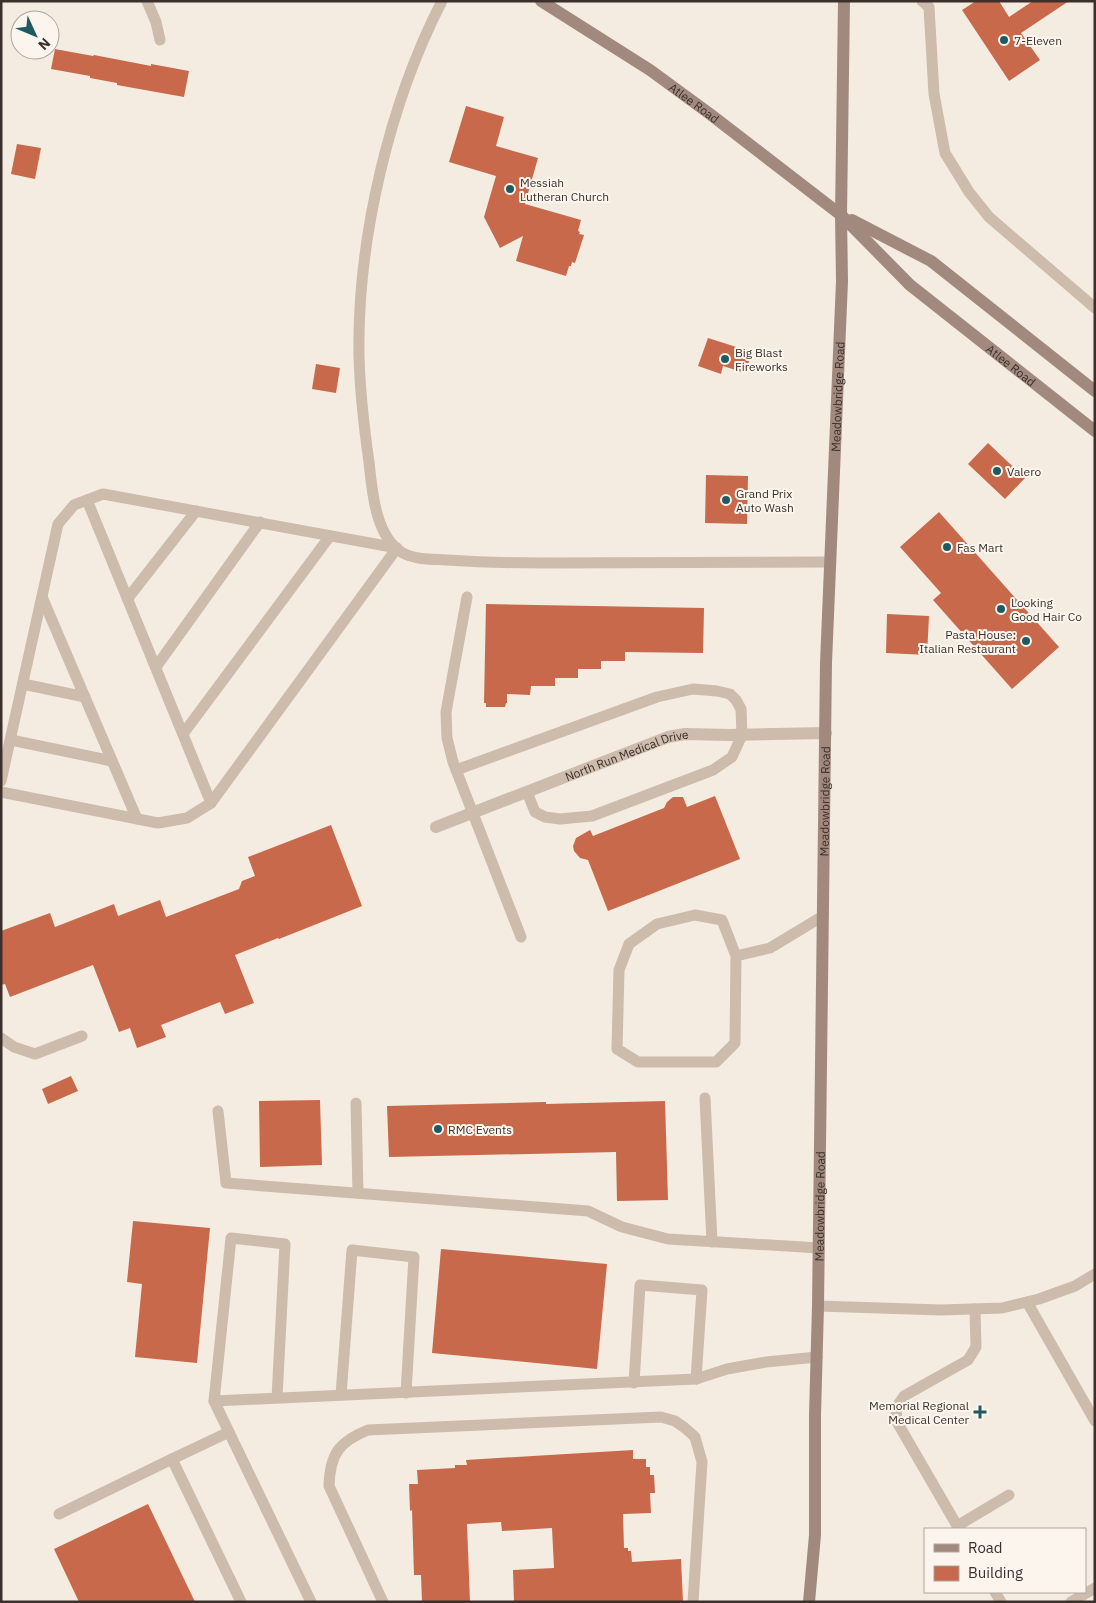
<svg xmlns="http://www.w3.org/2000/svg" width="1096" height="1603" viewBox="0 0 1096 1603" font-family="'IBM Plex Sans',sans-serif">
  <rect width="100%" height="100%" fill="#f4ebe1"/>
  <g fill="#c8694b">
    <path d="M 976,1 L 999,1 L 1009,17 L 1033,1 L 1069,1 L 1021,33 L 1040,60 L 1009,81 L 962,10 Z"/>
    <path d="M 55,49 L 93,56 L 94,55 L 151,66 L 151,64 L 189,71 L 184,97 L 117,85 L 117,83 L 90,78 L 90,76 L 51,69 Z"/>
    <path d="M 466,106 L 504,117 L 496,146 L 538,158 L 525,204 L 581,220 L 578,231 L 580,232 L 579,234 L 584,235 L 575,263 L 572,262 L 571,266 L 569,266 L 566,276 L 516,261 L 523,236 L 500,248 L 484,217 L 496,176 L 449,162 Z"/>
    <path d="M 17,144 L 41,148 L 35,179 L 11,174 Z"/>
    <path d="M 708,338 L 752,352 L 745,373 L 723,366 L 721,374 L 698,366 Z"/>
    <path d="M 316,364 L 340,368 L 336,393 L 312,389 Z"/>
    <path d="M 988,443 L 1025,478 L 1005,499 L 968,464 Z"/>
    <path d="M 706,475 L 748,476 L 747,524 L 705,523 Z"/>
    <path d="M 939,512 L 1059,647 L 1012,689 L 933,600 L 941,593 L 900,547 Z"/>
    <path d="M 486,604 L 704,608 L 703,653 L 625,652 L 625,661 L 601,661 L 601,669 L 578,669 L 578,678 L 555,678 L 555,686 L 531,686 L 530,695 L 507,694 L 507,703 L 506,703 L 505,707 L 486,707 L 486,703 L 484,703 Z"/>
    <path d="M 887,614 L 929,616 L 927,655 L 886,653 Z"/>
    <path d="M 715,796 L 740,859 L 608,911 L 588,860 L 580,858 L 574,851 L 573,846 L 576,838 L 590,830 L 593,836 L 664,808 L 667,802 L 673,797 L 683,797 L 687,807 Z"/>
    <path d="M 331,825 L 362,906 L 279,939 L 278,938 L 235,955 L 254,1003 L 225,1014 L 220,1002 L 161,1025 L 166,1037 L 137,1048 L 130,1028 L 119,1032 L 93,965 L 10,997 L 5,984 L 1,985 L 1,931 L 50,913 L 55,927 L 114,904 L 118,916 L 160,900 L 166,917 L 239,889 L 242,881 L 255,876 L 248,857 Z"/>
    <path d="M 71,1076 L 78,1091 L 48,1104 L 42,1089 Z"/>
    <path d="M 320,1100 L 322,1165 L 260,1167 L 259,1101 Z"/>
    <path d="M 665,1101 L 668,1200 L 617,1201 L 616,1152 L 389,1157 L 387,1106 L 546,1102 L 546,1104 Z"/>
    <path d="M 133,1221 L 210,1228 L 197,1363 L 135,1357 L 142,1284 L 127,1282 Z"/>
    <path d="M 441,1249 L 607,1264 L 597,1369 L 432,1353 Z"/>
    <path d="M 633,1450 L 633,1459 L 646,1459 L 646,1467 L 650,1467 L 650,1475 L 654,1475 L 655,1493 L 650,1493 L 651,1513 L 623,1514 L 624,1548 L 628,1548 L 628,1551 L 631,1551 L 632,1562 L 681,1559 L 683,1602 L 514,1602 L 513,1570 L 554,1568 L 552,1528 L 502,1531 L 501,1522 L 467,1524 L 470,1602 L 422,1602 L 421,1575 L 414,1575 L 412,1510 L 410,1511 L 409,1484 L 418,1484 L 417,1470 L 455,1468 L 455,1465 L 467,1465 L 466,1460 Z"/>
    <path d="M 148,1504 L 195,1602 L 79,1602 L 54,1549 Z"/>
  </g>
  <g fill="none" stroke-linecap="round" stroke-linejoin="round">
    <g stroke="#cdbbac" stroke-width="11">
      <path d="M 147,1 L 156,22 L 160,40"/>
      <path d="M 442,1 C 389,104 357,240 359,356 C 360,392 364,427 369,462 C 372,490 375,537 403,553 C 416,560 432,559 447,560 C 479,562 511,563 543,563 C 638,563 734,563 830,562"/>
      <path d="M 922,1 L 929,7 L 934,94 L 945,153 L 969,192 L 989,217 L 1095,308"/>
      <path d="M 87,500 L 211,803"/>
      <path d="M 42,597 L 137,819"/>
      <path d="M 467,597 L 446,712 L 447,738 L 453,762 L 521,937"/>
      <path d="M 128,598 L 196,511"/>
      <path d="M 156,667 L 260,522"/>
      <path d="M 23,684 L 85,697"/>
      <path d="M 183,734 L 330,536"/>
      <path d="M 11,740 L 112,761"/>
      <path d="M 456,770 L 657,697 L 693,689 L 717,691 L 730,694 L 736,700 L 741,709 L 742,735 L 732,757 L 713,770 L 592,816 L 560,819 L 545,817 L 535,812 L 527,792"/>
      <path d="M 1,781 L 58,524 L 74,505 L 103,494 L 397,548 L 211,803 L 187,818 L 158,823 L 1,792"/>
      <path d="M 736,956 L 735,1043 L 716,1062 L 638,1062 L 617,1049 L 619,970 L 629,944 L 657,924 L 695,915 L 722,920 L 736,956 L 770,948 L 823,916"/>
      <path d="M 1,1038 L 14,1047 L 35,1054 L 82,1036"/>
      <path d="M 705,1098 L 712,1242"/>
      <path d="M 356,1103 L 358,1193"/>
      <path d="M 218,1111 L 226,1183 L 588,1211 L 622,1227 L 668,1239 L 819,1248"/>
      <path d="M 1027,1302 L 1095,1421"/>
      <path d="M 818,1306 L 941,1310 L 1002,1308 L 1039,1299 L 1075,1286 L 1095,1274"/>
      <path d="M 634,1383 L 640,1285 L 702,1290 L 696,1379"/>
      <path d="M 341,1395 L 352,1250 L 414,1257 L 406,1393"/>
      <path d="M 277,1398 L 285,1244 L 231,1238 L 214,1401 L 696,1379 L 727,1369 L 766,1362 L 817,1357"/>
      <path d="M 214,1401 L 311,1602"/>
      <path d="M 229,1432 L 172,1459 L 241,1602"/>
      <path d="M 59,1514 L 172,1459"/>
      <path d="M 957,1526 L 1009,1495"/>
      <path d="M 959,1529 L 897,1422 L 896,1408 L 904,1396 L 968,1360 L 976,1347 L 975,1309"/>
      <path d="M 995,1592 L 1001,1602"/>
      <path d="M 383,1602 L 329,1486 C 330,1455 338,1442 368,1430 L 661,1417 L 675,1421 L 685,1428 L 695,1437 L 702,1462 L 693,1602"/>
      <path d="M 1071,1602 L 1095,1588"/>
    </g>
    <path stroke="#cdbbac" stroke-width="12" id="s1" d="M 436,827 L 668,737 L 685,734 L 729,735 L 826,733"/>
    <g stroke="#a18a7d" stroke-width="12">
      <path id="s2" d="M 541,1 L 650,70 L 710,114 L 841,215 L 910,285 L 1095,431"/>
      <path d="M 852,220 L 931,261 L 1095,391"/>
      <path id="s3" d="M 809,1602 L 815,1535 L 815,1415 L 818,1306 L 826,663 L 842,281 L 841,215 L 844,1"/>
    </g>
  </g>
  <g fill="#1f5a5e" stroke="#fbf5ee" stroke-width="2">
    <circle cx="1004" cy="40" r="5"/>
    <circle cx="510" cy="189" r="5"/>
    <circle cx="725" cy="359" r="5"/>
    <circle cx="997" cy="471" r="5"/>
    <circle cx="726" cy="500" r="5"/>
    <circle cx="947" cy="547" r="5"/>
    <circle cx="1001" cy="609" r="5"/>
    <circle cx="1026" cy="641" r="5"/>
    <circle cx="438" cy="1129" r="5"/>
    <path d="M977.5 1404.5h5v5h5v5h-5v5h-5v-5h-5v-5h5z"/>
  </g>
  <g text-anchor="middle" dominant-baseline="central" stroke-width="4" stroke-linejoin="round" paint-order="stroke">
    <g font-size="12" fill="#3b302b" stroke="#fbf5ee" text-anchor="start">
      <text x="1014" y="40">7-Eleven</text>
      <text x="520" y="182">Messiah<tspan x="520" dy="14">Lutheran Church</tspan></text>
      <text x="735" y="352">Big Blast<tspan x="735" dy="14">Fireworks</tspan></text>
      <text x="1007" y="471">Valero</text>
      <text x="736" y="493">Grand Prix<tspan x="736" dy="14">Auto Wash</tspan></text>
      <text x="957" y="547">Fas Mart</text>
      <text x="1011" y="602">Looking<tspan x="1011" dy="14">Good Hair Co</tspan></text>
      <text x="1016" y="634" text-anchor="end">Pasta House:<tspan x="1016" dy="14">Italian Restaurant</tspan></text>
      <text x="448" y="1129">RMC Events</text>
      <text x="969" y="1405" text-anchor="end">Memorial Regional<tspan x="969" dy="14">Medical Center</tspan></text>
    </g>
    <g font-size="12" fill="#3b302b" stroke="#fbf5ee">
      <text stroke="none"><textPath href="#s2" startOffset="184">Atlee Road</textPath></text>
      <text stroke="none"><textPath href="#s2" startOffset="596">Atlee Road</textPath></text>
      <text stroke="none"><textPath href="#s3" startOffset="1206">Meadowbridge Road</textPath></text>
      <text stroke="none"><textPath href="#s1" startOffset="204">North Run Medical Drive</textPath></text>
      <text stroke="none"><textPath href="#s3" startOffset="801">Meadowbridge Road</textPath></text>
      <text stroke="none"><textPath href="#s3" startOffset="396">Meadowbridge Road</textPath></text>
    </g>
  </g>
  <rect width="1096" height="1603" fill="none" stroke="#3b302b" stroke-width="5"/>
  <rect x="924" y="1528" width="162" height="65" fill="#fbf5ee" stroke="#aea6a0"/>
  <rect x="934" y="1544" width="25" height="8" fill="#a18a7d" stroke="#aea6a0"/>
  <text x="968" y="1553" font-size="15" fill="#3b302b">Road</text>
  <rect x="934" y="1566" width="25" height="15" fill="#c8694b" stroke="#aea6a0"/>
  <text x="968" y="1578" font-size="15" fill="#3b302b">Building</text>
  <g transform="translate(35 35) rotate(134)"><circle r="24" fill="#fbf5ee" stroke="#aea6a0"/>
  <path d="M0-4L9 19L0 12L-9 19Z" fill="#1f5a5e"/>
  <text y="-8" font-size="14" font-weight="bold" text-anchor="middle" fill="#3b302b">N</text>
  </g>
</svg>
